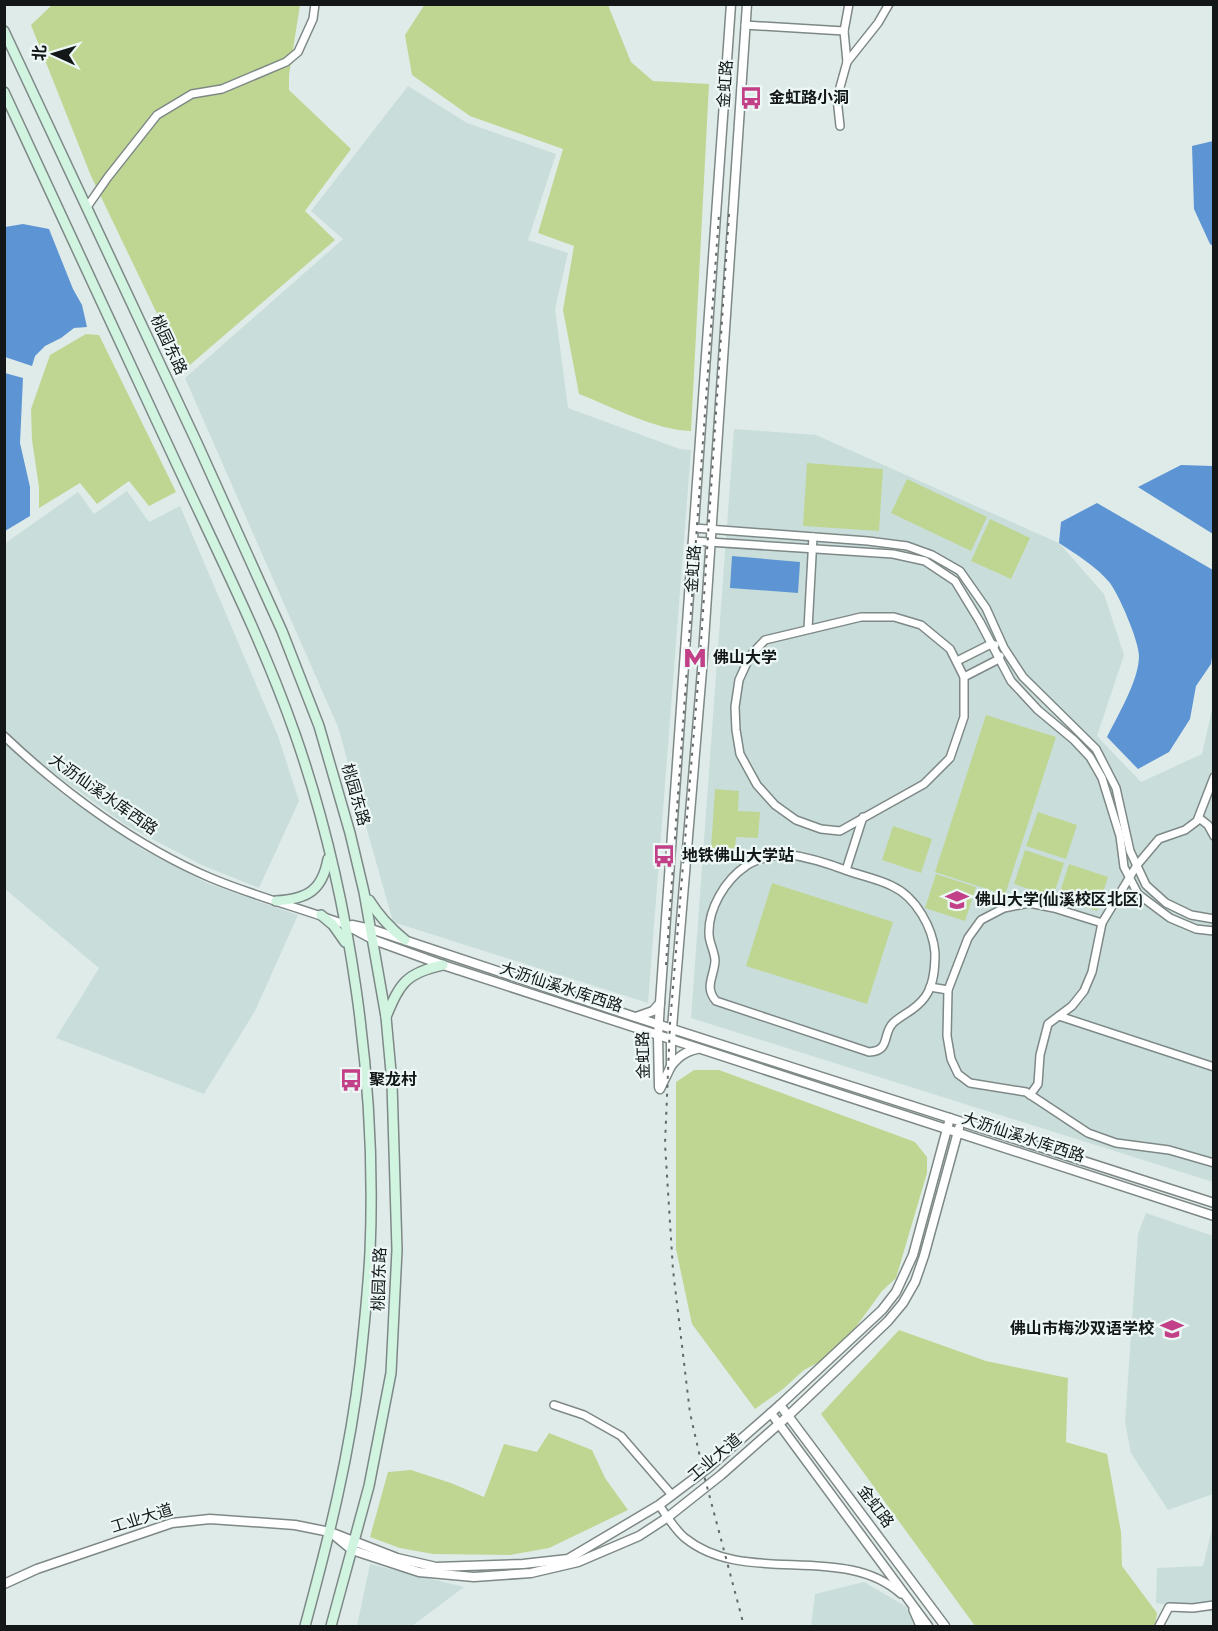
<svg xmlns="http://www.w3.org/2000/svg" width="1218" height="1631" viewBox="0 0 1218 1631" font-family="'Sofia Sans Condensed','Noto Sans SC',sans-serif">
  <rect width="100%" height="100%" fill="#dfebe9"/>
  <g fill="#c9dedb">
    <path d="M 408,86 L 467,123 L 556,154 L 528,240 L 568,253 L 555,309 L 568,408 L 680,449 L 691,450 L 648,1003 L 393,922 L 338,727 L 185,378 L 343,239 L 311,211 Z"/>
    <path d="M 734,429 L 816,435 L 1059,543 L 1104,594 L 1124,655 L 1097,736 L 1141,782 L 1202,754 L 1213,705 L 1213,1182 L 691,1018 Z"/>
    <path d="M 127,491 L 149,522 L 180,506 L 278,736 L 299,801 L 259,888 L 204,866 L 127,826 L 38,762 L 5,731 L 4,544 L 78,492 L 94,514 Z"/>
    <path d="M 5,744 L 61,793 L 142,849 L 209,884 L 298,915 L 255,1011 L 204,1094 L 56,1038 L 99,968 L 5,889 Z"/>
    <path d="M 1146,1213 L 1213,1236 L 1213,1494 L 1168,1510 L 1131,1453 L 1125,1422 L 1138,1234 Z"/>
    <path d="M 1213,1525 L 1213,1612 L 1156,1603 L 1157,1568 L 1203,1566 Z"/>
    <path d="M 370,1564 L 464,1587 L 412,1626 L 357,1626 Z"/>
    <path d="M 864,1582 L 907,1607 L 914,1626 L 811,1626 L 815,1594 Z"/>
  </g>
  <g fill="#bfd692">
    <path d="M 425,4 L 608,5 L 631,62 L 653,81 L 709,84 L 691,431 C 655,430 613,407 579,394 L 563,310 L 574,246 L 538,233 L 563,149 L 470,116 L 412,75 L 405,35 Z"/>
    <path d="M 52,5 L 300,5 L 289,75 L 289,90 L 351,149 L 305,211 L 335,240 L 184,370 L 91,176 L 31,25 Z"/>
    <path d="M 86,334 L 99,335 L 176,492 L 149,506 L 129,481 L 97,504 L 80,483 L 39,508 L 39,487 L 32,440 L 31,409 L 50,355 Z"/>
    <path d="M 807,463 L 883,469 L 879,531 L 803,526 Z"/>
    <path d="M 907,479 L 987,517 L 971,551 L 891,513 Z"/>
    <path d="M 990,519 L 1030,538 L 1011,579 L 971,561 Z"/>
    <path d="M 986,715 L 1056,737 L 1005,895 L 935,872 Z"/>
    <path d="M 715,789 L 739,791 L 738,811 L 760,812 L 758,838 L 736,837 L 735,850 L 711,849 Z"/>
    <path d="M 1038,812 L 1077,825 L 1066,859 L 1026,846 Z"/>
    <path d="M 893,826 L 932,839 L 921,873 L 882,860 Z"/>
    <path d="M 1025,850 L 1064,863 L 1053,897 L 1014,884 Z"/>
    <path d="M 1069,864 L 1108,877 L 1097,911 L 1058,898 Z"/>
    <path d="M 936,874 L 976,887 L 965,921 L 925,908 Z"/>
    <path d="M 772,883 L 893,922 L 867,1004 L 746,966 Z"/>
    <path d="M 694,1070 L 719,1070 L 915,1142 L 927,1157 L 927,1173 L 896,1278 L 882,1291 L 845,1342 L 825,1359 L 804,1370 L 783,1389 L 755,1409 L 692,1324 L 676,1249 L 676,1082 Z"/>
    <path d="M 899,1330 L 986,1361 L 1068,1378 L 1066,1442 L 1107,1454 L 1121,1532 L 1122,1566 L 1157,1613 L 1155,1626 L 975,1626 L 821,1414 Z"/>
    <path d="M 549,1433 L 592,1450 L 605,1478 L 628,1510 L 549,1548 L 510,1555 L 433,1554 L 400,1548 L 370,1537 L 388,1472 L 411,1470 L 451,1483 L 484,1497 L 504,1444 L 537,1452 Z"/>
  </g>
  <g fill="#5d94d3">
    <path d="M 1213,141 L 1214,141 L 1213,246 L 1210,244 L 1194,209 L 1192,146 Z"/>
    <path d="M 23,224 L 49,229 L 73,289 L 82,305 L 87,327 L 74,328 L 61,338 L 45,346 L 35,356 L 32,366 L 5,357 L 5,227 Z"/>
    <path d="M 5,373 L 23,378 L 20,443 L 30,487 L 30,516 L 5,531 Z"/>
    <path d="M 1181,465 L 1213,466 L 1213,534 L 1138,487 Z"/>
    <path d="M 1097,503 L 1213,570 L 1213,650 L 1211,664 L 1196,686 L 1190,719 L 1169,752 L 1138,769 L 1107,737 C 1118,715 1139,680 1139,656 C 1139,641 1119,595 1110,583 C 1097,567 1076,554 1059,543 L 1061,522 Z"/>
    <path d="M 732,556 L 800,562 L 798,593 L 730,588 Z"/>
  </g>
  <g fill="none" stroke-linecap="round" stroke-linejoin="round">
    <g stroke="#7e8887" stroke-width="10">
      <g id="minor">
        <path d="M 745,25 L 844,31"/>
        <path d="M 847,62 L 878,23 L 889,4"/>
        <path d="M 840,126 L 837,98 L 847,62 L 844,31 L 849,4"/>
        <path d="M 87,207 L 108,177 L 157,115 L 192,94 L 222,89 L 286,62 L 298,52 L 313,19 L 315,4"/>
        <path d="M 694,528 L 868,541 L 907,546 L 932,555 L 960,571 L 986,608 L 1004,648 L 1023,677 L 1096,749 L 1116,788 L 1130,851 L 1146,885 L 1166,903 L 1191,915 L 1214,919"/>
        <path d="M 693,541 L 893,554 L 925,561 L 955,581 L 980,622 L 1011,681 L 1038,710 L 1074,740 L 1090,757 L 1102,778 L 1120,836 L 1124,867 L 1138,894 L 1170,918 L 1196,929 L 1214,931"/>
        <path d="M 861,617 L 894,617 L 921,625 L 950,649 L 964,677 L 964,717 L 950,758 L 924,784 L 840,831 L 821,829 L 796,820 L 775,805 L 757,785 L 740,754 L 736,730 L 735,707 L 739,680 L 750,656 L 765,640 Z"/>
        <path d="M 808,629 L 813,537"/>
        <path d="M 957,661 L 991,644 L 995,645"/>
        <path d="M 964,677 L 999,659 L 1000,656"/>
        <path d="M 4,736 C 63,792 136,846 211,878 C 254,896 300,908 344,924"/>
        <path d="M 1199,818 L 1208,825 L 1214,836"/>
        <path d="M 786,854 C 808,857 827,863 848,871 C 862,876 878,879 892,886 C 916,897 933,928 935,953 C 935,968 934,985 925,997 C 915,1011 904,1013 893,1023 C 882,1034 891,1051 869,1052 L 716,1001 C 704,987 714,977 715,961 C 715,952 709,943 709,934 C 708,909 725,880 746,866 C 757,858 773,856 786,854 Z"/>
        <path d="M 846,870 L 863,817"/>
        <path d="M 1102,923 L 1054,908 L 1029,903 L 1004,908 L 981,920 L 968,938 L 948,990 L 947,1036 L 951,1059 L 958,1074 L 970,1083 L 1026,1092 L 1088,1133 L 1116,1143 L 1169,1150 L 1214,1163"/>
        <path d="M 930,987 L 948,990"/>
        <path d="M 1059,1016 L 1214,1067"/>
        <path d="M 1030,1095 L 1038,1084 L 1040,1055 L 1048,1024 L 1072,1006 L 1084,991 L 1092,972 L 1102,923 L 1137,865 L 1159,839 L 1185,830 L 1197,821 L 1214,777"/>
        <path d="M 554,1405 L 584,1415 L 621,1436 L 672,1495"/>
        <path d="M 659,1505 C 667,1516 675,1530 685,1538 C 745,1587 844,1542 901,1594"/>
        <path d="M 913,1610 L 920,1626"/>
        <path d="M 1159,1626 L 1169,1607 L 1193,1608 L 1214,1605"/>
      </g>
    </g>
    <g stroke="#7e8887" stroke-width="11">
      <g id="tertiary">
        <path d="M 344,924 L 374,940 L 443,965 L 1214,1216"/>
        <path d="M 352,925 L 371,929 L 635,1017 L 1214,1203"/>
        <path d="M 636,1017 L 653,1011 L 660,1003"/>
        <path d="M 671,1066 C 679,1056 685,1052 697,1049"/>
        <path d="M 659,1087 L 658,1036 L 660,1003 L 731,4"/>
        <path d="M 660,1089 L 671,1066 L 671,1040 L 702,670 L 747,4"/>
        <path d="M 780,1405 L 945,1626"/>
        <path d="M 771,1413 L 928,1626"/>
        <path d="M 335,1536 L 352,1550 L 419,1572 L 474,1577 L 531,1573 L 578,1562 L 639,1536 L 668,1517 L 721,1475 L 788,1416 L 888,1321 L 903,1303 L 915,1282 L 924,1256 L 959,1128"/>
        <path d="M 4,1584 L 37,1569 L 172,1523 L 210,1519 L 295,1525 L 330,1532 L 397,1558 L 436,1567 L 523,1564 L 568,1559 L 659,1505 L 708,1468 L 780,1405 L 882,1310 L 896,1292 L 913,1255 L 950,1118"/>
      </g>
    </g>
    <g stroke="#7e8887" stroke-width="12">
      <g id="secondary">
        <path d="M 4,31 L 197,443 L 282,631 L 319,726 L 350,833 L 364,892 L 386,1017 L 392,1083 L 397,1250 L 391,1373 L 369,1486 L 331,1626"/>
        <path d="M 4,92 C 62,217 120,342 178,467 C 219,555 263,642 295,734 C 351,894 377,1083 370,1252 C 368,1290 364,1328 360,1365 C 350,1454 328,1541 305,1626"/>
        <path d="M 369,900 C 379,916 390,928 405,940"/>
        <path d="M 276,901 C 307,899 322,891 328,859"/>
        <path d="M 321,915 L 333,925 L 345,942"/>
        <path d="M 386,1017 C 400,983 406,973 443,965"/>
      </g>
    </g>
    <use href="#minor" stroke="#fff" stroke-width="7"/>
    <use href="#tertiary" stroke="#fff" stroke-width="8"/>
    <use href="#secondary" stroke="#d0f4e0" stroke-width="9"/>
    <g stroke="#616867" stroke-width="2" stroke-dasharray="3 6" stroke-linecap="butt">
      <path d="M 729,214 L 700,658 L 670,1024 L 665,1144 L 673,1270 L 690,1413 L 705,1479 L 744,1626"/>
      <path d="M 666,965 L 719,214"/>
    </g>
  </g>
  <defs>
    <g id="bus-bare" transform="scale(1.8)"><path d="M-5-6H5V4H4V6H2V4H-2V6H-4V4H-5ZM-3.5-4V0h7V-4ZM-3.5 1.2v1.5H-2V1.2ZM2 1.2v1.5H3.5V1.2Z" fill="#c24087" stroke="#edf8f6" stroke-width="2.5" paint-order="stroke"/></g>
    <g id="metro-bare" transform="scale(1.8)"><path d="M-5.5 5V-5H-3L0 0L3-5H5.5V5H3V-.5L0 4L-3-.5V5Z" fill="#c24087" stroke="#edf8f6" stroke-width="2.5" paint-order="stroke"/></g>
    <g id="university-bare" transform="scale(1.8)"><path d="M0-5L7-2L0 1L-7-2ZM-4 1L0 2.5L4 1V4Q0 6-4 4Z" fill="#c24087" stroke="#edf8f6" stroke-width="2.5" paint-order="stroke"/></g>
    <g id="school-bare" transform="scale(1.8)"><path d="M0-5L7-2L0 1L-7-2ZM-4 1L0 2.5L4 1V4Q0 6-4 4Z" fill="#c24087" stroke="#edf8f6" stroke-width="2.5" paint-order="stroke"/></g>
  </defs>
  <g fill-rule="evenodd">
    <use href="#bus-bare" x="751" y="98"/>
    <use href="#metro-bare" x="695" y="658"/>
    <use href="#bus-bare" x="664" y="856"/>
    <use href="#university-bare" x="957" y="900"/>
    <use href="#bus-bare" x="351" y="1080"/>
    <use href="#school-bare" x="1172" y="1329"/>
  </g>
  <g text-anchor="middle" dominant-baseline="central" stroke-width="4.5" stroke-linejoin="round" paint-order="stroke">
    <g font-size="16" fill="#131717" stroke="#edf8f6">
      <text transform="translate(726 84) rotate(-86)">金虹路</text>
      <text transform="translate(168 345) rotate(65)">桃园东路</text>
      <text transform="translate(694 569) rotate(-86)">金虹路</text>
      <text transform="translate(103 795) rotate(35)">大沥仙溪水库西路</text>
      <text transform="translate(355 795) rotate(74)">桃园东路</text>
      <text transform="translate(561 988) rotate(18)">大沥仙溪水库西路</text>
      <text transform="translate(644 1055) rotate(-91)">金虹路</text>
      <text transform="translate(1023 1138) rotate(18)">大沥仙溪水库西路</text>
      <text transform="translate(380 1279) rotate(-88)">桃园东路</text>
      <text transform="translate(715 1458) rotate(-40)">工业大道</text>
      <text transform="translate(875 1507) rotate(53)">金虹路</text>
      <text transform="translate(142 1519) rotate(-17)">工业大道</text>
    </g>
    <g font-size="16" font-weight="bold" fill="#131717" stroke="#edf8f6" text-anchor="start">
      <text x="769" y="98">金虹路小洞</text>
      <text x="713" y="658">佛山大学</text>
      <text x="682" y="856">地铁佛山大学站</text>
      <text x="975" y="900">佛山大学(仙溪校区北区)</text>
      <text x="369" y="1080">聚龙村</text>
      <text x="1154" y="1329" text-anchor="end">佛山市梅沙双语学校</text>
    </g>
  </g>
  <rect width="1218" height="1631" fill="none" stroke="#131717" stroke-width="12"/>
  <g transform="translate(54 54) rotate(274)" stroke="#edf8f6" stroke-width="4.5" paint-order="stroke">
  <path d="M0-4.5L10 22L0 15L-10 22Z" fill="#131717"/>
  <text y="-9" font-size="16" font-weight="bold" text-anchor="middle" fill="#131717">北</text>
  </g>
</svg>
